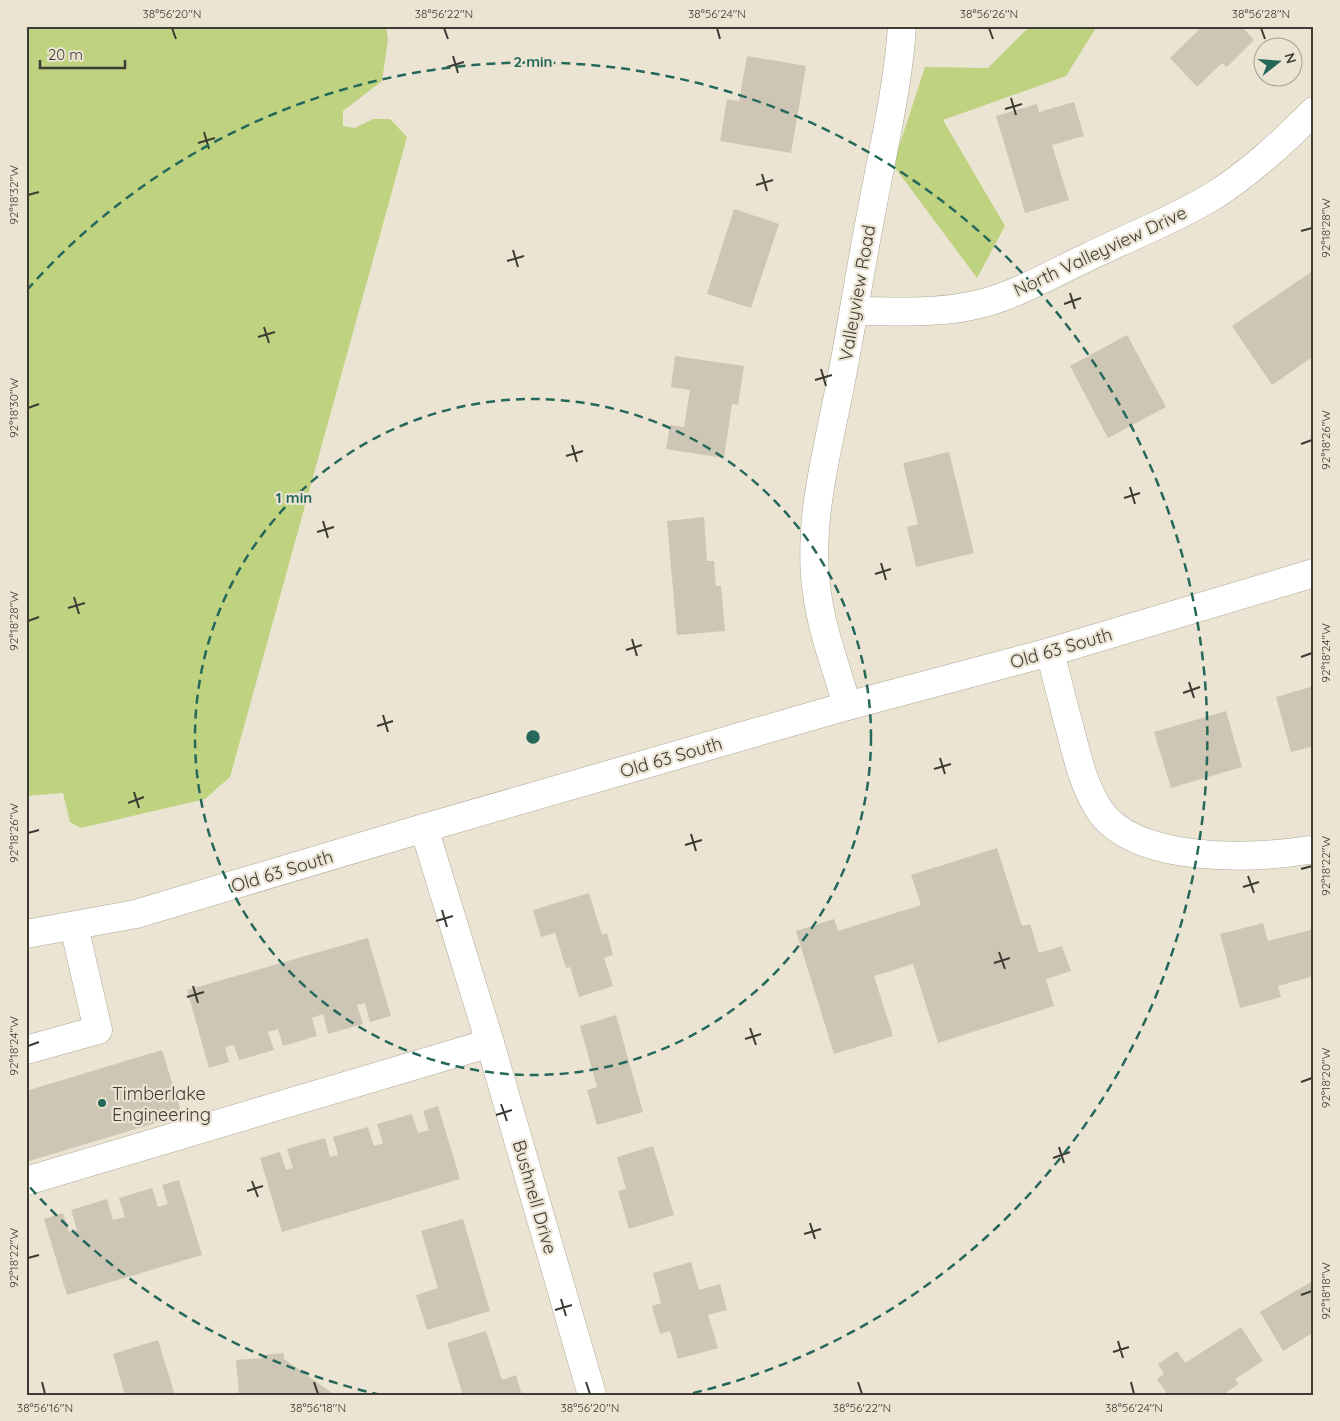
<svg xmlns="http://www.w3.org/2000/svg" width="1340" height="1421" viewBox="0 0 1340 1421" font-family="Quicksand,sans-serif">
  <rect width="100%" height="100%" fill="#ebe4d3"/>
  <g fill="#bed280">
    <path d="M 26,26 L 386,26 L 388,39 L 382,81 L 343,111 L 343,126 L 355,128 L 373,119 L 390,119 L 407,137 L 230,777 L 205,799 L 81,828 L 70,822 L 63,793 L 26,796 Z"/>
    <path d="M 1030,26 L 1097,26 L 1066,76 L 943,120 L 1005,226 L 977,278 L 893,165 L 925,67 L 988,68 Z"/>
  </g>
  <g fill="#cdc6b5">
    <path d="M 1203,26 L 1241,26 L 1254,40 L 1227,67 L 1222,63 L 1197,87 L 1170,58 Z"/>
    <path d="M 747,56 L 806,66 L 791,153 L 720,141 L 727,99 L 739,101 Z"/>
    <path d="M 1074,102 L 1084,136 L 1052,145 L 1069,200 L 1025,213 L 996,116 L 1037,104 L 1039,112 Z"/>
    <path d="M 734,209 L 779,224 L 751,308 L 707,294 Z"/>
    <path d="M 1314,270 L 1314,356 L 1272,385 L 1232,326 Z"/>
    <path d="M 1127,335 L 1166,407 L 1108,438 L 1070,366 Z"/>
    <path d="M 675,356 L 744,366 L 738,405 L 732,404 L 724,458 L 666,449 L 670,425 L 684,427 L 690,390 L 671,387 Z"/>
    <path d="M 949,452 L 974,553 L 916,567 L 907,527 L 918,524 L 903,463 Z"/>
    <path d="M 704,517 L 707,561 L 714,561 L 716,586 L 721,586 L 725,631 L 677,635 L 667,521 Z"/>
    <path d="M 1314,686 L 1314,746 L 1291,752 L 1276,697 Z"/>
    <path d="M 1226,711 L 1242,767 L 1171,788 L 1154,732 Z"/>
    <path d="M 997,848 L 1022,926 L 1030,924 L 1039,953 L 1062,946 L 1071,971 L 1046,979 L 1054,1006 L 938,1043 L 913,964 L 874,976 L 893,1036 L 834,1054 L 796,931 L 834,919 L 838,931 L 921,905 L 911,875 Z"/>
    <path d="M 589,893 L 602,935 L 607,933 L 613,955 L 604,958 L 613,986 L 579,997 L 570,967 L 566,968 L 555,933 L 541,937 L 533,910 Z"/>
    <path d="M 1263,923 L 1268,941 L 1314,929 L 1314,976 L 1278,986 L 1281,997 L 1240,1008 L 1220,934 Z"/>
    <path d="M 368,938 L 391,1016 L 370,1022 L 365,1003 L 357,1005 L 363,1024 L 328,1034 L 323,1014 L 312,1018 L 317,1036 L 283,1046 L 278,1029 L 268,1032 L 274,1050 L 239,1060 L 234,1045 L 225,1047 L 229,1062 L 209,1068 L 187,990 Z"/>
    <path d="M 616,1015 L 643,1112 L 597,1125 L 587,1090 L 597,1087 L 580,1026 Z"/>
    <path d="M 162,1050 L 182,1115 L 26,1162 L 26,1091 Z"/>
    <path d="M 438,1106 L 460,1179 L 282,1232 L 260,1158 L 280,1152 L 286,1170 L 293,1168 L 287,1149 L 325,1138 L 330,1157 L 338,1155 L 333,1137 L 368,1127 L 374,1146 L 383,1143 L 377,1124 L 412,1114 L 418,1133 L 429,1130 L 423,1111 Z"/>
    <path d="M 653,1146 L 674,1215 L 629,1229 L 618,1191 L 626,1189 L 617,1157 Z"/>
    <path d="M 179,1180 L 202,1255 L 67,1295 L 44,1219 L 63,1213 L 69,1232 L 77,1230 L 71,1210 L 107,1199 L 113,1220 L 125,1217 L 119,1198 L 152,1188 L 158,1207 L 168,1204 L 162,1185 Z"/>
    <path d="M 463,1219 L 490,1311 L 427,1330 L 416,1295 L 438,1288 L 421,1231 Z"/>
    <path d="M 691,1262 L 699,1290 L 720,1284 L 727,1310 L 708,1315 L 718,1348 L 678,1359 L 670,1331 L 660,1334 L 652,1306 L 661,1303 L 653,1273 Z"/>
    <path d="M 1314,1280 L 1314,1332 L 1283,1351 L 1260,1312 Z"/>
    <path d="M 1241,1327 L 1263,1361 L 1235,1379 L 1239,1384 L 1222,1395 L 1168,1395 L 1157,1379 L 1164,1374 L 1158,1364 L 1177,1351 L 1185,1363 Z"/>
    <path d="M 486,1331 L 502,1380 L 516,1375 L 522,1395 L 463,1395 L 447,1343 Z"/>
    <path d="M 158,1340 L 175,1395 L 125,1395 L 113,1354 Z"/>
    <path d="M 284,1353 L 284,1359 L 335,1395 L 239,1395 L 236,1360 L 263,1358 L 263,1355 Z"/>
  </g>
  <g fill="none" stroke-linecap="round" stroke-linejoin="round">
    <g stroke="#aea797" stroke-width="29">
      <g id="minor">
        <path d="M 855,311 C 895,311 936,314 975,305 C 1016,296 1053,273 1090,256 C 1131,236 1174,220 1213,196 C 1250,173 1283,142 1314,111"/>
        <path d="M 1050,652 C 1057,678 1063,704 1070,729 C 1077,756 1083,784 1098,808 C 1133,864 1252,859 1309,850"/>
        <path d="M 847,706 C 837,669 822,632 817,593 C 807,525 826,457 839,391 C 851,331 860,270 872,209 C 883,149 898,88 902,26"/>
        <path d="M 424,828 L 490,1043 L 592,1395"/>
        <path d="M 26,1050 L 98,1030 L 74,926"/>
        <path d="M 26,1181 L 490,1043"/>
      </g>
    </g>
    <g stroke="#aea797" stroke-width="29">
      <path id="major" d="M 26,934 L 136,914 L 424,828 L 847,706 L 1050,652 L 1314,573"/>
    </g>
    <use href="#minor" stroke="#fff" stroke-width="28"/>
    <use href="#major" stroke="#fff" stroke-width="28"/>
  </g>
  <path fill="none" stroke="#3e3b34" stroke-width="2" d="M 172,28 L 176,39M 444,28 L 448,39M 717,28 L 720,39M 989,28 L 993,39M 1261,28 L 1265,39M 453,56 L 458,73M 447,67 L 464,62M 1011,98 L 1016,115M 1005,109 L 1022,104M 204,132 L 209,149M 198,143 L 215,138M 762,174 L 767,191M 756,185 L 773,180M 28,195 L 39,192M 1301,231 L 1312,228M 513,250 L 518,267M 507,261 L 524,256M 1070,293 L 1075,309M 1064,304 L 1081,298M 264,327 L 269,343M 258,337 L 275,332M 821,369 L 826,386M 815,380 L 832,375M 28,408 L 39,404M 1301,444 L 1312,440M 572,445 L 577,462M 566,456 L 583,451M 1130,487 L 1135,504M 1124,498 L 1140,493M 323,521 L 328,538M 317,532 L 334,527M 881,563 L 886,580M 875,574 L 891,569M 74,597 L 79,614M 68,608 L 85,603M 28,621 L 39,617M 632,639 L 637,656M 626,650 L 642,645M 1301,657 L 1312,653M 1189,682 L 1194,698M 1183,693 L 1200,687M 383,715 L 388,732M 377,726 L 393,721M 940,758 L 945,774M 934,769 L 951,764M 134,792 L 139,808M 128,803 L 144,797M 28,833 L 39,830M 691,834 L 696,851M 685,845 L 702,840M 1301,869 L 1312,866M 1248,876 L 1254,893M 1243,887 L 1259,882M 442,910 L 447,927M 436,921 L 453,916M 999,952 L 1005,969M 994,963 L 1010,958M 193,986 L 198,1003M 187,997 L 204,992M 750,1028 L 756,1045M 745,1039 L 761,1034M 28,1046 L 39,1042M 1301,1082 L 1312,1078M 501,1104 L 507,1121M 496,1115 L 512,1110M 1059,1147 L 1064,1163M 1053,1158 L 1070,1152M 252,1181 L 258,1197M 247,1191 L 263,1186M 810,1223 L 815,1239M 804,1234 L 821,1229M 28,1258 L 39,1255M 1301,1295 L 1312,1291M 561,1299 L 566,1316M 555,1310 L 572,1305M 1118,1341 L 1123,1358M 1113,1352 L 1129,1347M 42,1382 L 45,1394M 314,1382 L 318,1394M 586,1382 L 590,1394M 858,1382 L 862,1394M 1131,1382 L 1134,1394"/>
  <g fill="none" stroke="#25685a" stroke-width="2.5" stroke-dasharray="9 6">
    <circle cx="533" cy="737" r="338"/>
    <path d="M381 1395A675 675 0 0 1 27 1184M27 290A675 675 0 1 1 685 1395"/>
  </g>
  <circle fill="#25685a" stroke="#ebe4d3" stroke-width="2" cx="102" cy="1103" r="5"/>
  <g text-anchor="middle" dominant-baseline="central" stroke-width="4.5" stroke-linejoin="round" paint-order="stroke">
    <g font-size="18" fill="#3e3b34" stroke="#ebe4d3">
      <text transform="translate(1100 251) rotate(-25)">North Valleyview Drive</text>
      <text transform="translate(857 293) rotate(-80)">Valleyview Road</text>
      <text transform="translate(1061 648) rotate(-16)">Old 63 South</text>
      <text transform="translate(671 757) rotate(-16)">Old 63 South</text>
      <text transform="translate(282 871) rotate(-17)">Old 63 South</text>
      <text transform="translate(535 1197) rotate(74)">Bushnell Drive</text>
    </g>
    <g font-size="18" fill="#3e3b34" stroke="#ebe4d3" text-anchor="start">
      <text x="112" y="1093">Timberlake<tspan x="112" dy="21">Engineering</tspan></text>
    </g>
  </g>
  <circle cx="533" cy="737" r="8" fill="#25685a" stroke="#ebe4d3" stroke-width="2.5"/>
  <g font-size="15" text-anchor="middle" font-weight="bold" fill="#25685a" stroke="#ebe4d3" stroke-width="4.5" stroke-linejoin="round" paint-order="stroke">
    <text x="533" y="67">2 min</text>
    <text x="294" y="503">1 min</text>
  </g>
  <rect width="1340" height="1421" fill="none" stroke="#ebe4d3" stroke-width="55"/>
  <g transform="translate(1278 62) rotate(73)"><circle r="24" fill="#ebe4d3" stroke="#a6a093"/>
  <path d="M0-4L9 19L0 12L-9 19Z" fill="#25685a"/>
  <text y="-8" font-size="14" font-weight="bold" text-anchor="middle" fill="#3e3b34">N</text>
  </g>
  <path d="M40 60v8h85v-8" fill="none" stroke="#3e3b34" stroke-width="2.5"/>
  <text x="48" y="60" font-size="15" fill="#3e3b34" stroke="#ebe4d3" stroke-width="4" paint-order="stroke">20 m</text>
  <rect x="28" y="28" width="1284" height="1366" fill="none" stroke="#3e3b34" stroke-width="2"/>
  <g font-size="12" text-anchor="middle" fill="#3e3b34">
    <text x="172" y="18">38°56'20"N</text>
    <text x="444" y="18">38°56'22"N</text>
    <text x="717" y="18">38°56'24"N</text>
    <text x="989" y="18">38°56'26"N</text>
    <text x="1261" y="18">38°56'28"N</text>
    <text transform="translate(14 195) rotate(-90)" y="4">92°18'32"W</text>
    <text transform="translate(1326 228) rotate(-90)" y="4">92°18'28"W</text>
    <text transform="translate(14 408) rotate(-90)" y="4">92°18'30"W</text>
    <text transform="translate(1326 440) rotate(-90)" y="4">92°18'26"W</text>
    <text transform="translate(14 621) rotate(-90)" y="4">92°18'28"W</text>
    <text transform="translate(1326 653) rotate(-90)" y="4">92°18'24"W</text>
    <text transform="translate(14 833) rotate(-90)" y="4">92°18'26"W</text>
    <text transform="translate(1326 866) rotate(-90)" y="4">92°18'22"W</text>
    <text transform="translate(14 1046) rotate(-90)" y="4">92°18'24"W</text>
    <text transform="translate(1326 1078) rotate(-90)" y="4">92°18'20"W</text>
    <text transform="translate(14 1258) rotate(-90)" y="4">92°18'22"W</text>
    <text transform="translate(1326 1291) rotate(-90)" y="4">92°18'18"W</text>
    <text x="45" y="1412">38°56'16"N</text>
    <text x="318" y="1412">38°56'18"N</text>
    <text x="590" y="1412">38°56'20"N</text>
    <text x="862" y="1412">38°56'22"N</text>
    <text x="1134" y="1412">38°56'24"N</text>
  </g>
</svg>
